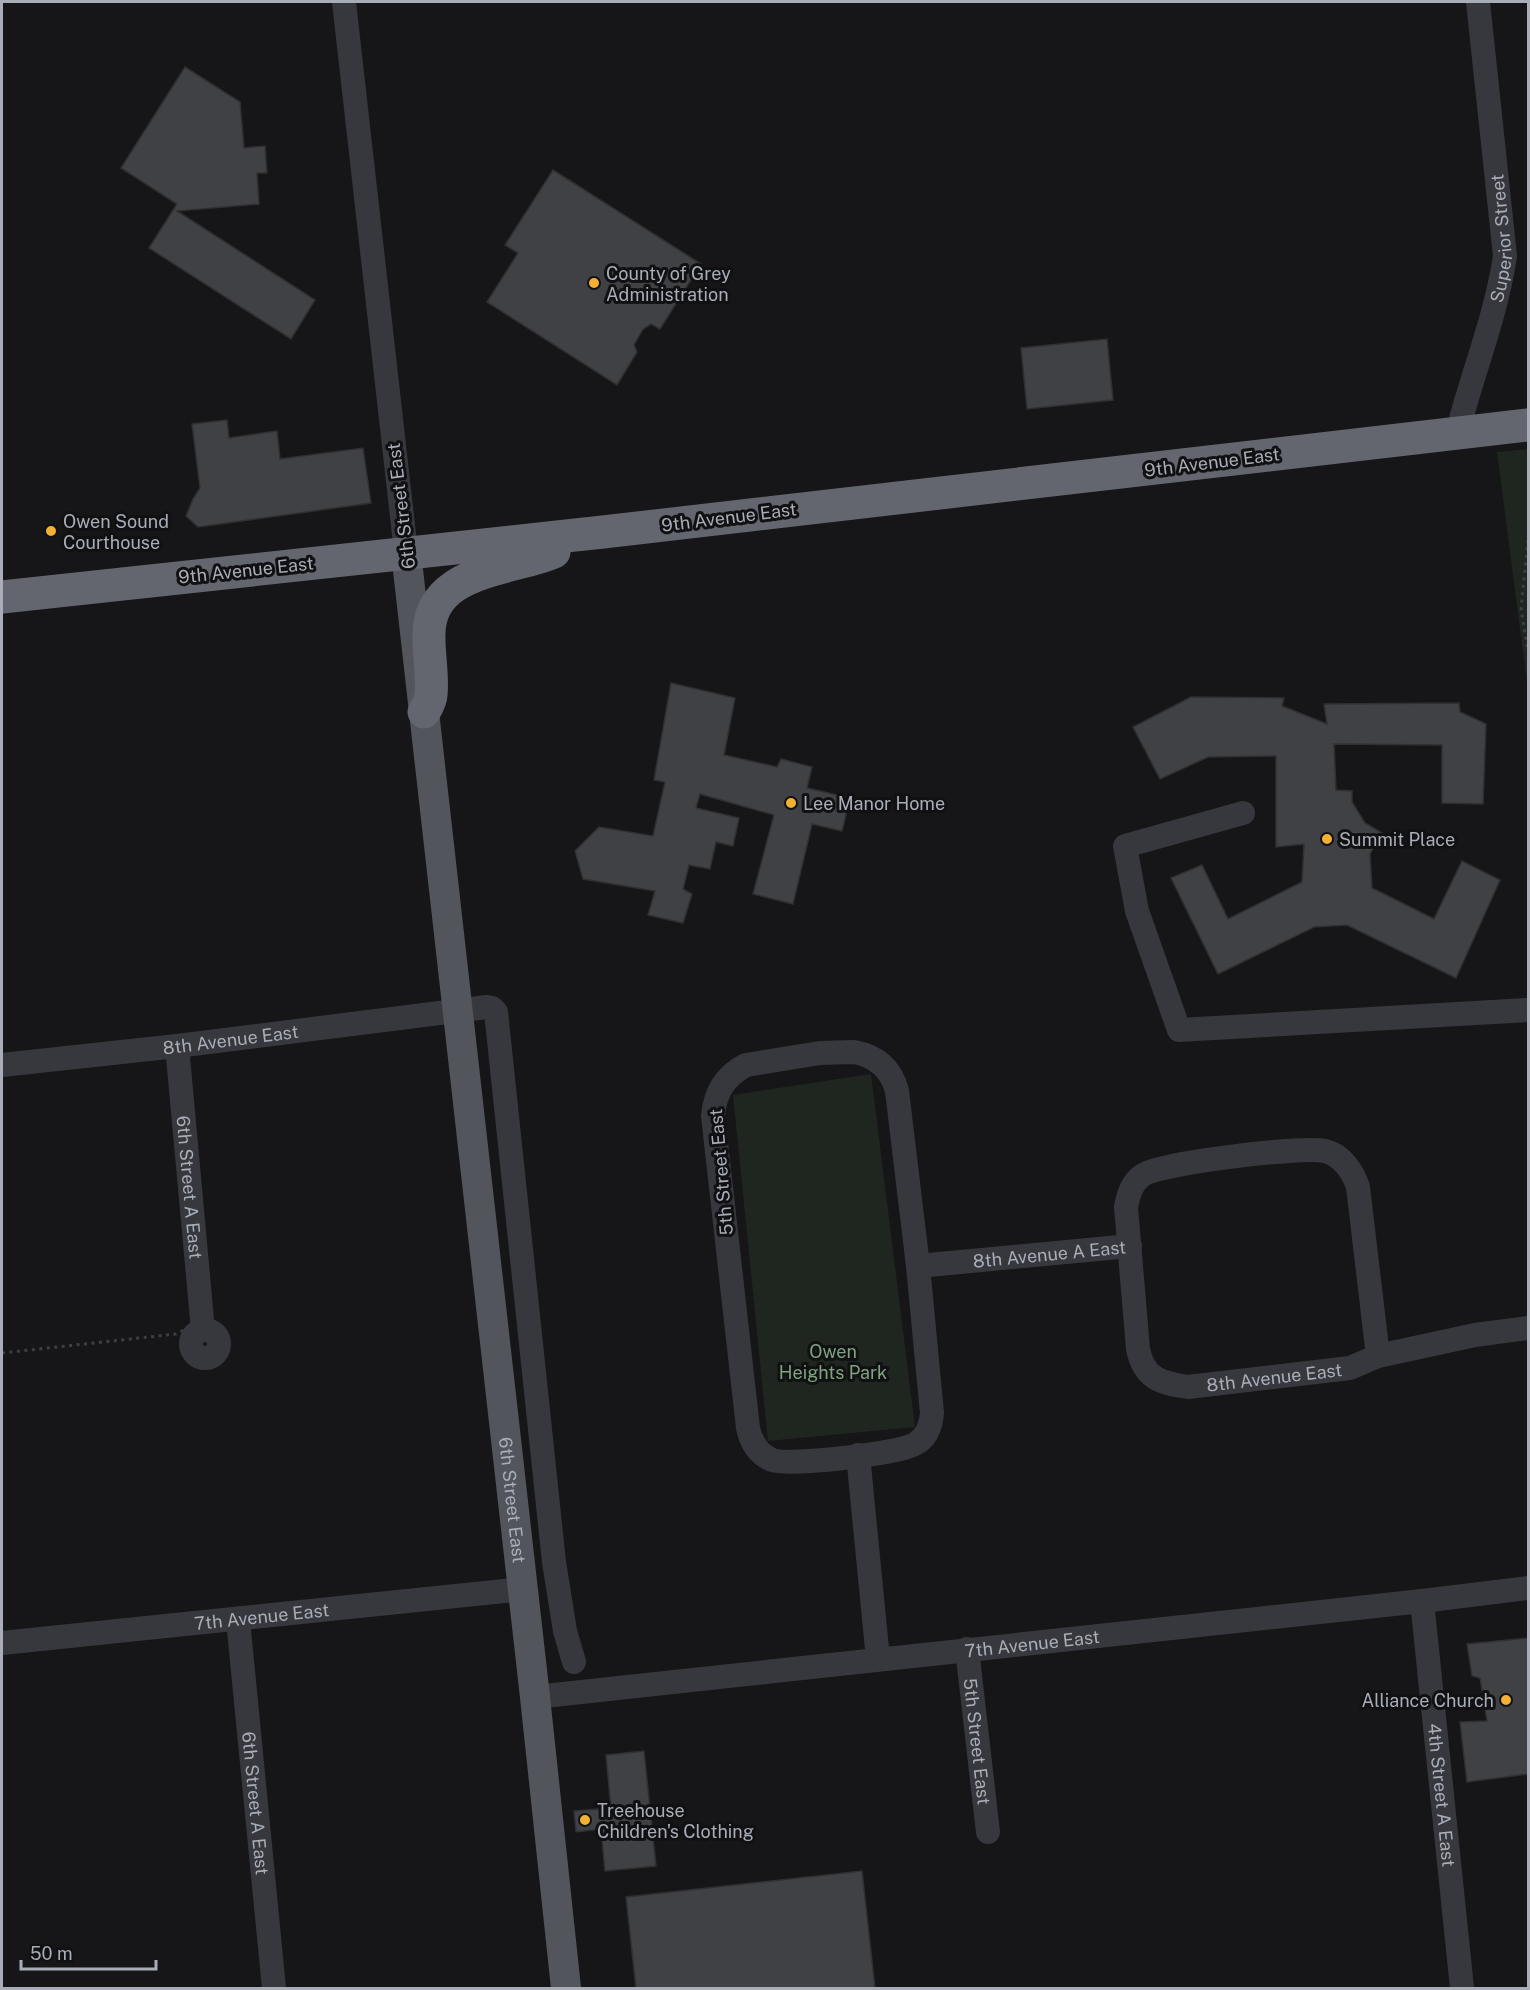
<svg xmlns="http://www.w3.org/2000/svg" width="1530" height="1990" viewBox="0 0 1530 1990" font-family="'Public Sans',sans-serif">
  <rect width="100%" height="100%" fill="#161618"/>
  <g fill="#1e261f">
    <path d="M 1528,449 L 1528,690 L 1497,452 Z"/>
    <path d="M 871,1074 L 915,1427 L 768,1441 L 733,1095 Z"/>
  </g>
  <g fill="#404145" stroke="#303034" stroke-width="1.5">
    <path d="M 185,67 L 240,102 L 244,148 L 265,146 L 267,173 L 257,173 L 259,204 L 177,211 L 315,300 L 291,339 L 149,248 L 177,204 L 121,168 Z"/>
    <path d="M 553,170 L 701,264 L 660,329 L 651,324 L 643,329 L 634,345 L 637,352 L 617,385 L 487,302 L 518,253 L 505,245 Z"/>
    <path d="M 1107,339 L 1113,400 L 1027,409 L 1021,348 Z"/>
    <path d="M 227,420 L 229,438 L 277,431 L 280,459 L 363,448 L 371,503 L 198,527 L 186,516 L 193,499 L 200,488 L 192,424 Z"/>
    <path d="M 671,683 L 735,698 L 724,755 L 777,767 L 781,759 L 812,767 L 807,788 L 850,798 L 842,831 L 812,824 L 793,904 L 753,894 L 774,815 L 700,794 L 696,808 L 739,818 L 733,846 L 716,842 L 710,869 L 689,865 L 683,889 L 692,894 L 683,923 L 648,915 L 655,891 L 583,879 L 575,851 L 599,827 L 653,836 L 665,782 L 654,780 Z"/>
    <path d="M 1191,697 L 1284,698 L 1282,706 L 1327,724 L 1324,704 L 1459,703 L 1460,712 L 1486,724 L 1483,804 L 1442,803 L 1442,745 L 1334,744 L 1336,790 L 1352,791 L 1352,802 L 1365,823 L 1382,833 L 1370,854 L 1372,888 L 1434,919 L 1462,861 L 1500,880 L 1456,978 L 1347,925 L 1314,927 L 1218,974 L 1171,878 L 1202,865 L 1228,919 L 1302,882 L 1304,844 L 1276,847 L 1276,756 L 1208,757 L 1160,779 L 1133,727 Z"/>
    <path d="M 1528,1638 L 1528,1774 L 1467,1782 L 1460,1722 L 1487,1721 L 1480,1678 L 1472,1676 L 1467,1644 Z"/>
    <path d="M 644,1751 L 656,1866 L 605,1871 L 601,1829 L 576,1832 L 574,1811 L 611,1808 L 606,1755 Z"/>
    <path d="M 862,1871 L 875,1988 L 636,1988 L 626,1897 Z"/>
  </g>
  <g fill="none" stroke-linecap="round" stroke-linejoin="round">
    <g stroke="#3d3f44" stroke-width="3" stroke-dasharray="3 4.5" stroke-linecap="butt">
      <path d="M 1528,540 L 1521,609 L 1528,651"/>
      <path d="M 2,1353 L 176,1334 L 184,1330"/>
    </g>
    <g stroke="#37383d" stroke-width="24">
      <path d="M 344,2 L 406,552"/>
      <path id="s1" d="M 1457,434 C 1472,374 1496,317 1505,256 L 1478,2"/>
      <path d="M 1243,813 L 1125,846 L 1137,911 L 1179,1030 L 1528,1010"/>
      <path id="s2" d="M 177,1046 L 203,1330"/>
      <path d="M 854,1052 C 876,1056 891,1068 897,1091 L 918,1266 L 932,1413 C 931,1426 926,1438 915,1444 C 898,1454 789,1466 772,1460 C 758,1454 751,1442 748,1428 L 713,1116 C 715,1092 725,1076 746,1065 L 820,1053 Z"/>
      <path id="s3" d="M 2,1065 L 177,1046 L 487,1007 L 492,1008 L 496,1012 L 554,1562 L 565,1631 L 574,1662"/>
      <path id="s4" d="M 918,1266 L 1130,1246"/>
      <circle cx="205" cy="1344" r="14"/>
      <path id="s5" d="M 1378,1356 L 1358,1187 C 1353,1172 1342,1155 1325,1151 C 1303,1146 1160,1163 1143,1175 C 1132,1182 1128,1195 1126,1207 L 1138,1349 C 1144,1379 1161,1383 1188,1387 L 1350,1368 L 1378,1356 L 1475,1335 L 1528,1328"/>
      <path d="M 858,1455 L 878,1659"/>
      <path id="s6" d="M 1422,1601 L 1462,1988"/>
      <path id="s7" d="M 238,1620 L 274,1988"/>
      <path id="s8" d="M 2,1643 L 523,1589"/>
      <path id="s9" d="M 967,1649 L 988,1832"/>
      <path id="s10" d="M 535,1697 L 1422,1601 L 1528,1588"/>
    </g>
    <path stroke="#53555c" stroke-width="30" id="s11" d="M 406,552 L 535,1697 L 566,1988"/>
    <g stroke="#63666e" stroke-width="33">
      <path d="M 2,597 L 603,532 L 1528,425"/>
      <path d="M 424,712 C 427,707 431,700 431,695 C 433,677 429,657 429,639 C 426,569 509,571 554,552"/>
    </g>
  </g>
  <g fill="#f2b134" stroke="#111113" stroke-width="2">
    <circle cx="594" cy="283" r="6"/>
    <circle cx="51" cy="531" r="6"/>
    <circle cx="791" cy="803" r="6"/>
    <circle cx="1327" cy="839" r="6"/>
    <circle cx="1506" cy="1700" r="6"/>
    <circle cx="585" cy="1820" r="6"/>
  </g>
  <g text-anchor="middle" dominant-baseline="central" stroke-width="6" stroke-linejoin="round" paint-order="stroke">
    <g font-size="18" fill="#a8adb8" stroke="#111113">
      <text stroke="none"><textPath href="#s1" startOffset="202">Superior Street</textPath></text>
      <text transform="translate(1212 462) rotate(-7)">9th Avenue East</text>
      <text transform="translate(401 506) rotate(-97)">6th Street East</text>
      <text transform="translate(729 517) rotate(-7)">9th Avenue East</text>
      <text transform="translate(246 570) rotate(-6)">9th Avenue East</text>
      <text stroke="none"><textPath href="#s3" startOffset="230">8th Avenue East</textPath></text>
      <text transform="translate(721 1172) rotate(-95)">5th Street East</text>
      <text stroke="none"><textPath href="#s2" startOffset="142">6th Street A East</textPath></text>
      <text stroke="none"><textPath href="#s4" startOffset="132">8th Avenue A East</textPath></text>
      <text stroke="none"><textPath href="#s5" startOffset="741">8th Avenue East</textPath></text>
      <text stroke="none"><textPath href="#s11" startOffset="954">6th Street East</textPath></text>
      <text stroke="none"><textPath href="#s8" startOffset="261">7th Avenue East</textPath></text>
      <text stroke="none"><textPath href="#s10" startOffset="500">7th Avenue East</textPath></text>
      <text stroke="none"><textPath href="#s9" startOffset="93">5th Street East</textPath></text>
      <text stroke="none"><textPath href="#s6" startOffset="195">4th Street A East</textPath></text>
      <text stroke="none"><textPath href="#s7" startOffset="184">6th Street A East</textPath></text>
    </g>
    <g font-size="18" fill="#a8adb8" stroke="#111113" text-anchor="start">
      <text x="606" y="273">County of Grey<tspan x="606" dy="21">Administration</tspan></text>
      <text x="63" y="521">Owen Sound<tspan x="63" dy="21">Courthouse</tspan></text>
      <text x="803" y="803">Lee Manor Home</text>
      <text x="1339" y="839">Summit Place</text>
      <text x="1494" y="1700" text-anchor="end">Alliance Church</text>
      <text x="597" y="1810">Treehouse<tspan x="597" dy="21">Children's Clothing</tspan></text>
    </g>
    <g font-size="18" fill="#7fa381" stroke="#111113">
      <text x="833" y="1351">Owen<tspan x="833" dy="21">Heights Park</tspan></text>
    </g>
  </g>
  <rect width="1530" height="1990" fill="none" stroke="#a8adb8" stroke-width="6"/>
  <path d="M21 1960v9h135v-9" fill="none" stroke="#a8adb8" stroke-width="3"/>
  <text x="30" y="1960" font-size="18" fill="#a8adb8" stroke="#111113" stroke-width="4.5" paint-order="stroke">50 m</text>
</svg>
